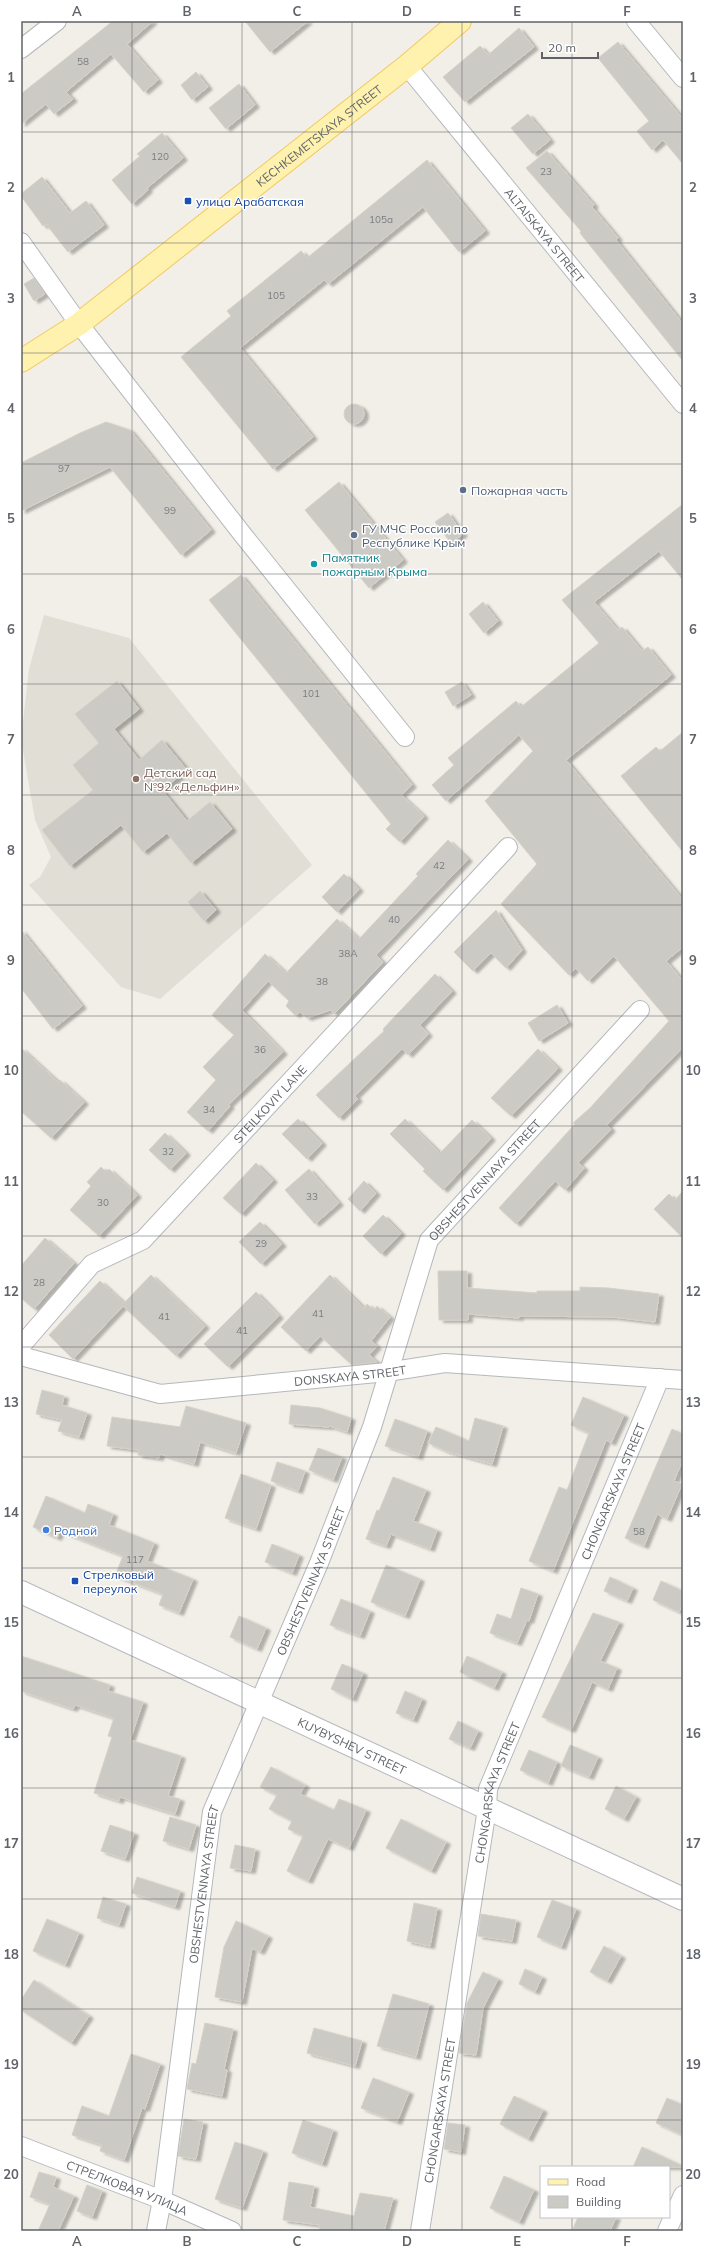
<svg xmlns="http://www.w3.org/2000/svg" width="704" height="2252" viewBox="0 0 704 2252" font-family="Mulish,sans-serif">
  <defs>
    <filter id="shadow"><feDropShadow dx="4.5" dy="2.5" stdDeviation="1" flood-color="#0004"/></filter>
  </defs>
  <rect width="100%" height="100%" fill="#f1efe8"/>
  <path fill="#e1ded6" d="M 44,615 L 129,638 L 312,865 L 160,999 L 121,987 L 29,885 L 40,877 L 51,857 L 35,820 L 21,739 L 29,669 Z"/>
  <g fill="#cccac5" stroke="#d6d1c6" filter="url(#shadow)">
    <path d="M 113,21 L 153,21 L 127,44 L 158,80 L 144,92 L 111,54 L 66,92 L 73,99 L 54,114 L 46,104 L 21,124 L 21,94 Z"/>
    <path d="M 245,21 L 308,21 L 270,52 Z"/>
    <path d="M 519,28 L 534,47 L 465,102 L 443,77 L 480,46 L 488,55 Z"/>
    <path d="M 618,42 L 683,119 L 683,164 L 663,140 L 652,150 L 637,131 L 649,121 L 598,58 Z"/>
    <path d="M 196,72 L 208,87 L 192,100 L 181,85 Z"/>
    <path d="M 239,84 L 255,105 L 226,129 L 209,108 Z"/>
    <path d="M 528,114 L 550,140 L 533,154 L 511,128 Z"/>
    <path d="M 162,133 L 183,158 L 147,188 L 148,190 L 132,204 L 112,180 L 140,156 L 137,154 Z"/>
    <path d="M 547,151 L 594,205 L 592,207 L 618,238 L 616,240 L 683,324 L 683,361 L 580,233 L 581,231 L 526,168 Z"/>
    <path d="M 427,160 L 485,231 L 459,252 L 423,207 L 328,284 L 324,280 L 240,348 L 313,437 L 273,469 L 181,357 L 231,316 L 227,311 L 301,251 L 307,258 Z"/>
    <path d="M 42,177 L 70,213 L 86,201 L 104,225 L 68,252 L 46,224 L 43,226 L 21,196 L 21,194 Z"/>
    <path d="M 34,278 L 45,294 L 34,301 L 24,284 Z"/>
    <circle cx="354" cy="414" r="10"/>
    <path d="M 106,422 L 130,430 L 211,530 L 181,555 L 110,467 L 21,511 L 21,463 L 80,433 Z"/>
    <path d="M 339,482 L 403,560 L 369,588 L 305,510 Z"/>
    <path d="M 683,504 L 683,580 L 659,551 L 594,602 L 618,630 L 622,627 L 642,651 L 648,647 L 671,675 L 566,760 L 683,900 L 683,947 L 666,961 L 683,981 L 683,1047 L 607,1125 L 611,1129 L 578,1163 L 584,1168 L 565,1190 L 555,1181 L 516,1224 L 499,1208 L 575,1124 L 573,1123 L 590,1108 L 669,1021 L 614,956 L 588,981 L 576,968 L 569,975 L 501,904 L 537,864 L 485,801 L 533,751 L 519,735 L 446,801 L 432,785 L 454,765 L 448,758 L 516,701 L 521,707 L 599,643 L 562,600 Z"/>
    <path d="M 448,513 L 463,534 L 451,543 L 435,522 Z"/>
    <path d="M 241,575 L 412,785 L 401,795 L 424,816 L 400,842 L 386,829 L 391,824 L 209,600 Z"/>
    <path d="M 483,602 L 498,621 L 484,633 L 469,614 Z"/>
    <path d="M 117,681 L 139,709 L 114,729 L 139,760 L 162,740 L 187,770 L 162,790 L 187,821 L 210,802 L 232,829 L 191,863 L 167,833 L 143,852 L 121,825 L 70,866 L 42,830 L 93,790 L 73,765 L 99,743 L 75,714 Z"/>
    <path d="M 462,682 L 471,695 L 453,706 L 445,692 Z"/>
    <path d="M 683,732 L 683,852 L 621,776 L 656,747 L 660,751 Z"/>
    <path d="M 448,840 L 468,859 L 376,955 L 383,962 L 334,1014 L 330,1010 L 307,1018 L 300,1012 L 295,1015 L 286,1006 L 289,1001 L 268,981 L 242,1010 L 283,1052 L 228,1105 L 230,1106 L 208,1131 L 187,1112 L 216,1080 L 203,1067 L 234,1035 L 212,1015 L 265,954 L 286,973 L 337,919 L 359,939 L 418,876 L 416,874 Z"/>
    <path d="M 344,874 L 359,889 L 337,912 L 322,897 Z"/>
    <path d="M 200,891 L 216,910 L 204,921 L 188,902 Z"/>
    <path d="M 496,910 L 522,950 L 506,968 L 491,953 L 473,971 L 454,952 Z"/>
    <path d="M 21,930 L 82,1006 L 53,1029 L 21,988 Z"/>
    <path d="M 435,974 L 452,991 L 420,1025 L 428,1034 L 408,1055 L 402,1049 L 355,1096 L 358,1099 L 339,1118 L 316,1095 L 384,1031 L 383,1029 Z"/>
    <path d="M 557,1005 L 568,1023 L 539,1041 L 528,1023 Z"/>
    <path d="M 21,1048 L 58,1082 L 60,1080 L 84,1102 L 51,1138 L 21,1111 Z"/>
    <path d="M 538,1049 L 558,1068 L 511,1116 L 491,1098 Z"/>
    <path d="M 298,1119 L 322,1143 L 307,1159 L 282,1134 Z"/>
    <path d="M 405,1119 L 440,1153 L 472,1120 L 491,1138 L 443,1190 L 423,1171 L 425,1169 L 390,1134 Z"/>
    <path d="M 165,1133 L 186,1153 L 170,1170 L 149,1150 Z"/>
    <path d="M 256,1163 L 273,1180 L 241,1214 L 223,1198 Z"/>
    <path d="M 101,1167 L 106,1172 L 109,1169 L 137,1195 L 99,1236 L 70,1210 L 91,1186 L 87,1182 Z"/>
    <path d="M 309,1169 L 339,1203 L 315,1224 L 285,1190 Z"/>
    <path d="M 364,1181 L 376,1193 L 360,1211 L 348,1199 Z"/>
    <path d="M 683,1191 L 683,1238 L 654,1209 L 669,1194 L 675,1200 Z"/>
    <path d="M 383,1215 L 401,1233 L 381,1254 L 363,1236 Z"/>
    <path d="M 260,1222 L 282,1244 L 261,1264 L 239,1242 Z"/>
    <path d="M 45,1238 L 74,1263 L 34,1309 L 21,1298 L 21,1266 Z"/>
    <path d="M 438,1271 L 467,1271 L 467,1288 L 537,1293 L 537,1291 L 580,1291 L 580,1287 L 608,1288 L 659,1294 L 655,1322 L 613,1317 L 519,1316 L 519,1318 L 468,1314 L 468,1320 L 439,1320 Z"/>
    <path d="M 151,1275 L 205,1326 L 176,1356 L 123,1306 L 73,1359 L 49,1335 L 100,1281 L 124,1303 Z"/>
    <path d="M 330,1275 L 364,1308 L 367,1304 L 374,1310 L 377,1306 L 390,1317 L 371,1341 L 377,1346 L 369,1355 L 377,1362 L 352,1365 L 320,1336 L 306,1351 L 281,1327 Z"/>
    <path d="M 256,1292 L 279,1316 L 228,1367 L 204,1344 Z"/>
    <path d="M 42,1390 L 64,1396 L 62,1405 L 87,1413 L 79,1437 L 58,1431 L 62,1420 L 36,1414 Z"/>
    <path d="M 583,1397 L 624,1415 L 611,1443 L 606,1440 L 553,1571 L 529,1561 L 559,1487 L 567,1490 L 589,1433 L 571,1425 Z"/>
    <path d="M 291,1405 L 320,1408 L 351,1418 L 347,1432 L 329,1426 L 329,1427 L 289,1424 Z"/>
    <path d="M 186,1406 L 246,1423 L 236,1453 L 200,1442 L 194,1464 L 160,1454 L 159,1458 L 138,1455 L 139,1450 L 107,1446 L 112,1417 L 180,1427 Z"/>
    <path d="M 475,1418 L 503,1426 L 492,1464 L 446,1451 L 428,1443 L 436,1427 L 469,1441 Z"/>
    <path d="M 395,1419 L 427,1431 L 418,1457 L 385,1446 Z"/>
    <path d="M 672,1429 L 683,1434 L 683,1459 L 674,1481 L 682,1484 L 667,1519 L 657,1514 L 644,1546 L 625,1538 Z"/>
    <path d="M 318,1448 L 342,1457 L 333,1480 L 309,1470 Z"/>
    <path d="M 277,1462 L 305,1471 L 298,1491 L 271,1481 Z"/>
    <path d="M 241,1474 L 271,1485 L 256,1529 L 225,1518 Z"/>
    <path d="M 393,1477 L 426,1490 L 413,1521 L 437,1530 L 430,1549 L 391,1534 L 386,1546 L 366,1539 L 377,1510 L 379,1511 Z"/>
    <path d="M 46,1496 L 85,1513 L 88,1504 L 113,1514 L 109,1525 L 154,1543 L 147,1561 L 193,1579 L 179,1613 L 159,1605 L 163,1594 L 115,1576 L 123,1556 L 60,1531 L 57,1538 L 33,1527 Z"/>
    <path d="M 272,1544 L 299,1555 L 292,1573 L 265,1562 Z"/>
    <path d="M 386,1565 L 420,1579 L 405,1616 L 371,1602 Z"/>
    <path d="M 610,1577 L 633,1588 L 627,1601 L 604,1591 Z"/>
    <path d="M 661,1581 L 683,1591 L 683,1604 L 679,1612 L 653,1600 Z"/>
    <path d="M 521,1588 L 538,1594 L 529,1621 L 527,1620 L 517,1643 L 490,1633 L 497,1614 L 511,1619 Z"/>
    <path d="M 341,1599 L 370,1611 L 360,1636 L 330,1625 Z"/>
    <path d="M 593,1613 L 619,1622 L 600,1661 L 617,1668 L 608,1689 L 592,1682 L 571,1730 L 542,1717 Z"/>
    <path d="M 239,1616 L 266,1628 L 257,1649 L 230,1637 Z"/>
    <path d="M 21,1656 L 110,1685 L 108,1691 L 143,1702 L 130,1740 L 181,1756 L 168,1796 L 180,1799 L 175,1814 L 120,1797 L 119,1801 L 94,1793 L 112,1737 L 108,1736 L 114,1718 L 75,1705 L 73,1709 L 21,1691 Z"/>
    <path d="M 467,1656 L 502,1672 L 494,1688 L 460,1672 Z"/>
    <path d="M 342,1664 L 363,1673 L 352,1699 L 331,1689 Z"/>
    <path d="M 405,1691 L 422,1699 L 413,1720 L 396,1713 Z"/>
    <path d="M 458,1721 L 478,1731 L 470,1748 L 449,1739 Z"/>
    <path d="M 570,1745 L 598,1757 L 589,1777 L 561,1766 Z"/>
    <path d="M 529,1750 L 557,1762 L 548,1783 L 520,1770 Z"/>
    <path d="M 271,1767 L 305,1785 L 300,1794 L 334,1810 L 339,1799 L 366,1810 L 349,1848 L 328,1839 L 308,1881 L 287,1871 L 303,1836 L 288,1829 L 292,1821 L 269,1809 L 277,1795 L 260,1787 Z"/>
    <path d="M 616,1786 L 636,1797 L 624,1819 L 605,1809 Z"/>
    <path d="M 170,1817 L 196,1825 L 189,1849 L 163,1841 Z"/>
    <path d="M 401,1819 L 446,1842 L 431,1871 L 386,1848 Z"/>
    <path d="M 110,1825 L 134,1833 L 125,1859 L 101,1851 Z"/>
    <path d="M 235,1845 L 255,1849 L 251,1871 L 230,1868 Z"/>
    <path d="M 137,1877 L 180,1891 L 175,1907 L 132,1893 Z"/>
    <path d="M 103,1897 L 126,1904 L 119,1925 L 97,1918 Z"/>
    <path d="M 552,1900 L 576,1909 L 561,1947 L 537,1937 Z"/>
    <path d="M 414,1903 L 437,1908 L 430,1946 L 407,1941 Z"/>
    <path d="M 481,1914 L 516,1920 L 512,1941 L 478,1936 Z"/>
    <path d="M 47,1919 L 79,1933 L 65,1965 L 33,1951 Z"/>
    <path d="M 236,1921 L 268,1936 L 260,1952 L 252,1948 L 242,2002 L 215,1997 L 224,1947 Z"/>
    <path d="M 604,1946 L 621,1956 L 607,1981 L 590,1972 Z"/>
    <path d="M 525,1969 L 542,1977 L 535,1992 L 519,1984 Z"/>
    <path d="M 483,1972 L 498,1979 L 483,2008 L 476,2055 L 459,2053 L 467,2003 Z"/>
    <path d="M 34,1980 L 89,2016 L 71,2043 L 21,2010 L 21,2000 Z"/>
    <path d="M 393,1994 L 429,2004 L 416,2057 L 377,2046 Z"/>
    <path d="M 205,2023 L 233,2029 L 224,2069 L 227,2070 L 222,2096 L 187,2089 L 192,2063 L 196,2064 Z"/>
    <path d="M 314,2028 L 362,2041 L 355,2066 L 307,2053 Z"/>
    <path d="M 131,2054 L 160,2064 L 145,2109 L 142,2108 L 124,2160 L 100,2151 L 102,2145 L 72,2135 L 82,2106 L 109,2116 Z"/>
    <path d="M 373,2078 L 409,2092 L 397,2122 L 361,2108 Z"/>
    <path d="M 514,2096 L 543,2110 L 528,2139 L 500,2124 Z"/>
    <path d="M 667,2098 L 683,2105 L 683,2135 L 656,2123 Z"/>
    <path d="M 184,2119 L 203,2122 L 196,2159 L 178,2156 Z"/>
    <path d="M 303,2120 L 333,2130 L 322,2164 L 292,2153 Z"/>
    <path d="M 448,2123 L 465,2125 L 461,2152 L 444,2149 Z"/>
    <path d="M 235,2142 L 263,2151 L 242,2208 L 215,2199 Z"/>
    <path d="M 642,2147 L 683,2166 L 683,2167 L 633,2167 Z"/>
    <path d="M 39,2172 L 56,2177 L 53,2187 L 74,2196 L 58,2231 L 38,2231 L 50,2204 L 30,2197 Z"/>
    <path d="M 504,2176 L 534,2190 L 519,2222 L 490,2208 Z"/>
    <path d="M 289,2182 L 314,2186 L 310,2207 L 354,2216 L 360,2193 L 393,2198 L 384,2231 L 319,2231 L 320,2225 L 283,2220 Z"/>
    <path d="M 87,2185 L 102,2191 L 92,2217 L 77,2211 Z"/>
    <path d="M 578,2217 L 616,2217 L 610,2231 L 572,2231 Z"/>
  </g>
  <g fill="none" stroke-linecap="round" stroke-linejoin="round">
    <g stroke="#b5b8bc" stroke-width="20">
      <g id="minor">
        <path d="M 636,21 L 683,78"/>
        <path d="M 21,49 L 57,21"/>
        <path id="s1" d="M 407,66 L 683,404"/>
        <path d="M 21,242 L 79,324"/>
        <path d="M 79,324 L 243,535 L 405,737"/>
        <path id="s2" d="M 21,1346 L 92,1264 L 143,1240 L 508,847"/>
        <path id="s3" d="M 21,1356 L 160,1394 L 387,1372 L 445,1363 L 683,1380"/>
        <path id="s4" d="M 21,2146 L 162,2200 L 232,2231"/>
        <path id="s5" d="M 156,2231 L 162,2200 L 212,1812 L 319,1563 L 372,1427 L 429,1240 L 640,1010"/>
        <path id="s6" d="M 420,2231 L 487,1809 L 488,1789 L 660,1378"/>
        <path d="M 667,2231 L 683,2195"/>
      </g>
    </g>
    <g stroke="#b6babf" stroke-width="24">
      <g id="secondary">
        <path id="s7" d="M 21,1592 C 242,1693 462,1798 683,1899"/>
      </g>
    </g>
    <g stroke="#f2c960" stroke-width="24">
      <g id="primary">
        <path id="s8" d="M 21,361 L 79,324 L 407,66 L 460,21"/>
      </g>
    </g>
    <use href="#minor" stroke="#fff" stroke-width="18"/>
    <use href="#secondary" stroke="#fff" stroke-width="22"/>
    <use href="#primary" stroke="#fff2af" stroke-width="22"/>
  </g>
  <path fill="none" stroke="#5f6368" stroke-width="1" stroke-opacity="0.55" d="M 132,21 L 132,2231M 242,21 L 242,2231M 352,21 L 352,2231M 462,21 L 462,2231M 572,21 L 572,2167M 21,132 L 683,132M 21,243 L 683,243M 21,353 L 683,353M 21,464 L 683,464M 21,574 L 683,574M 21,684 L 683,684M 21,795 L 683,795M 21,905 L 683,905M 21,1016 L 683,1016M 21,1126 L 683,1126M 21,1236 L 683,1236M 21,1347 L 683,1347M 21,1457 L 683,1457M 21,1568 L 683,1568M 21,1678 L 683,1678M 21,1788 L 683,1788M 21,1899 L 683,1899M 21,2009 L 683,2009M 21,2120 L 683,2120M 572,2217 L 572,2231"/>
  <g fill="#1a4fb4" stroke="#fff" stroke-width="1.5">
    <rect x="184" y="197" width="8" height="8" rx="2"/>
    <rect x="71" y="1577" width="8" height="8" rx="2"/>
  </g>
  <g fill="#5c6f8a" stroke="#fff" stroke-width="1.5">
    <circle cx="463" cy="490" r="4"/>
    <circle cx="354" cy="535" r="4"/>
  </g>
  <circle fill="#0f9aa8" stroke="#fff" stroke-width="1.5" cx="314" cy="564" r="4"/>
  <circle fill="#8d6e63" stroke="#fff" stroke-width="1.5" cx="136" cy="779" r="4"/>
  <circle fill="#3f7fe0" stroke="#fff" stroke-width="1.5" cx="46" cy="1530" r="4"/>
  <g text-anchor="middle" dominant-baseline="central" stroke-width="3" stroke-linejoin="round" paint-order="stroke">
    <g font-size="10" fill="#7a7d7f">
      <text x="83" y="61">58</text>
      <text x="160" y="156">120</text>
      <text x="546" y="171">23</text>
      <text x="381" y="219">105а</text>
      <text x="276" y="295">105</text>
      <text x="64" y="468">97</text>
      <text x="170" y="510">99</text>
      <text x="311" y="693">101</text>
      <text x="439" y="865">42</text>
      <text x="394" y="919">40</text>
      <text x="348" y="953">38А</text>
      <text x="322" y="981">38</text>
      <text x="260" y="1049">36</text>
      <text x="209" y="1109">34</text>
      <text x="168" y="1151">32</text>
      <text x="312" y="1196">33</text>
      <text x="103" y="1202">30</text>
      <text x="261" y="1243">29</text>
      <text x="39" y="1282">28</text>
      <text x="318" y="1313">41</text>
      <text x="164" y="1316">41</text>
      <text x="242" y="1330">41</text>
      <text x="639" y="1531">58</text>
      <text x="135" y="1559">117</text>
    </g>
    <g font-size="12" fill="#5f6368" stroke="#fff">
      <text stroke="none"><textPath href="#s8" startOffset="374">KECHKEMETSKAYA STREET</textPath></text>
      <text stroke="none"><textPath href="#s1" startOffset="218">ALTAISKAYA STREET</textPath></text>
      <text stroke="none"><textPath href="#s2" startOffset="351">STEILKOVIY LANE</textPath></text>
      <text stroke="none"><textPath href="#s5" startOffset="1117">OBSHESTVENNAYA STREET</textPath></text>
      <text stroke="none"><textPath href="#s3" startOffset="335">DONSKAYA STREET</textPath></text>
      <text stroke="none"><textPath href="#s6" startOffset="770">CHONGARSKAYA STREET</textPath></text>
      <text stroke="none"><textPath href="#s5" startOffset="674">OBSHESTVENNAYA STREET</textPath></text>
      <text stroke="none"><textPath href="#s7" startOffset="365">KUYBYSHEV STREET</textPath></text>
      <text stroke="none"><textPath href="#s6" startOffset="446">CHONGARSKAYA STREET</textPath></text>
      <text stroke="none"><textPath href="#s5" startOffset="350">OBSHESTVENNAYA STREET</textPath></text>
      <text stroke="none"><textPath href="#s6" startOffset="122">CHONGARSKAYA STREET</textPath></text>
      <text stroke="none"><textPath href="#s4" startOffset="114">СТРЕЛКОВАЯ УЛИЦА</textPath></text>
    </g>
    <g font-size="12" fill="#164399" stroke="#fff" text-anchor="start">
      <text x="196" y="201">улица Арабатская</text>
      <text x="83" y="1574">Стрелковый<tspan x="83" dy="14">переулок</tspan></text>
    </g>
    <g font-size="12" fill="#4e5e75" stroke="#fff" text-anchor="start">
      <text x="471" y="490">Пожарная часть</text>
      <text x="362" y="528">ГУ МЧС России по<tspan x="362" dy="14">Республике Крым</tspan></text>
    </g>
    <g font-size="12" fill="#0d838f" stroke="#fff" text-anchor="start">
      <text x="322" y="557">Памятник<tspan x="322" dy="14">пожарным Крыма</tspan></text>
    </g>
    <g font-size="12" fill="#785e54" stroke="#fff" text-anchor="start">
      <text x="144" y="772">Детский сад<tspan x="144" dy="14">№92 «Дельфин»</tspan></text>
    </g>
    <g font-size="12" fill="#366cbe" stroke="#fff" text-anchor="start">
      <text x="54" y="1530">Родной</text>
    </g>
  </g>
  <rect width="704" height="2252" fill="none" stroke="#ffffff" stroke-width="44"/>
  <rect x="540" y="2166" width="130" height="52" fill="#ffffff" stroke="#bfc1c3"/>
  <rect x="548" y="2179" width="20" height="6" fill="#fff2af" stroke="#bfc1c3"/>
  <text x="576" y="2186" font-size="12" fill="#5f6368">Road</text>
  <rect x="548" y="2196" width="20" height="12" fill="#cccac5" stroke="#bfc1c3"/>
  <text x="576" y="2206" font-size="12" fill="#5f6368">Building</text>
  <path d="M542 52v6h56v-6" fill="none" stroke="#5f6368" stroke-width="2"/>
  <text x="548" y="52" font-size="12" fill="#5f6368" stroke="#ffffff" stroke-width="3" paint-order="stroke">20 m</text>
  <rect x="22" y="22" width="660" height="2208" fill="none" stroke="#5f6368" stroke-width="1.5"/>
  <g font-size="13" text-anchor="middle" font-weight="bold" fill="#5f6368">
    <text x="77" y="16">A</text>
    <text x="187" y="16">B</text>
    <text x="297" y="16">C</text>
    <text x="407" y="16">D</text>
    <text x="517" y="16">E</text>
    <text x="627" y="16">F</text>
    <text x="11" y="82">1</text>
    <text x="693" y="82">1</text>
    <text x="11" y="192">2</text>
    <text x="693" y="192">2</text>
    <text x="11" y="303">3</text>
    <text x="693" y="303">3</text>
    <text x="11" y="413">4</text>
    <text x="693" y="413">4</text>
    <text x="11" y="523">5</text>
    <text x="693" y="523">5</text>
    <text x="11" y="634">6</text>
    <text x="693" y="634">6</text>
    <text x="11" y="744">7</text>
    <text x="693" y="744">7</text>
    <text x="11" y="855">8</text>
    <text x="693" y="855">8</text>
    <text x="11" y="965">9</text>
    <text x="693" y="965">9</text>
    <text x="11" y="1075">10</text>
    <text x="693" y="1075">10</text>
    <text x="11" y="1186">11</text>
    <text x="693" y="1186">11</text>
    <text x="11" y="1296">12</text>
    <text x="693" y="1296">12</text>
    <text x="11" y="1407">13</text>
    <text x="693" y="1407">13</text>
    <text x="11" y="1517">14</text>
    <text x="693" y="1517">14</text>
    <text x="11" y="1627">15</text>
    <text x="693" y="1627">15</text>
    <text x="11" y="1738">16</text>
    <text x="693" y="1738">16</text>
    <text x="11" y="1848">17</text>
    <text x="693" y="1848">17</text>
    <text x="11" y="1959">18</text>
    <text x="693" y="1959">18</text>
    <text x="11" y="2069">19</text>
    <text x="693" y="2069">19</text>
    <text x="11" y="2179">20</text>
    <text x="693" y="2179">20</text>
    <text x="77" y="2246">A</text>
    <text x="187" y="2246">B</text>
    <text x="297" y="2246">C</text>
    <text x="407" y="2246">D</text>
    <text x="517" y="2246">E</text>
    <text x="627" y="2246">F</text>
  </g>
</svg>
